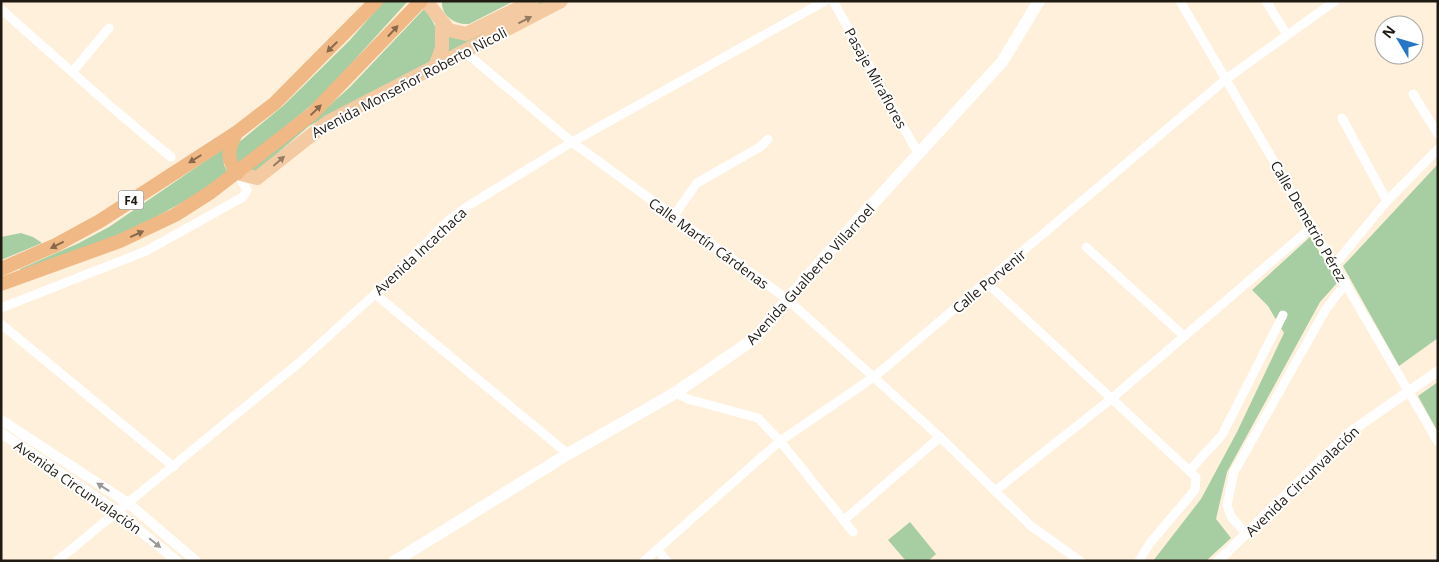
<svg xmlns="http://www.w3.org/2000/svg" width="1439" height="562" viewBox="0 0 1439 562" font-family="'Open Sans',sans-serif">
  <rect width="100%" height="100%" fill="#fef0da"/>
  <g fill="#a7cda3">
    <path d="M 384,1 L 408,1 L 320,98 L 238,166 L 234,150 L 238,143 L 283,106 L 350,40 Z"/>
    <path d="M 442,1 L 514,1 L 469,24 C 455,25 441,16 442,1 Z"/>
    <path d="M 542,1 L 551,1 L 446,56 L 447,35 L 476,35 Z"/>
    <path d="M 424,9 C 442,32 439,37 430,63 L 309,126 L 280,151 L 264,170 L 247,172 L 319,115 L 350,87 Z"/>
    <path d="M 223,149 L 224,165 L 228,173 L 190,198 L 136,228 L 21,272 L 20,269 L 79,243 L 109,227 Z"/>
    <path d="M 1438,164 L 1438,338 L 1399,366 L 1343,266 Z"/>
    <path d="M 21,233 L 33,237 L 42,243 L 1,260 L 1,237 Z"/>
    <path d="M 1310,237 L 1338,282 L 1320,302 L 1227,472 L 1216,519 L 1231,538 L 1206,561 L 1153,561 L 1201,499 L 1237,432 L 1284,333 L 1268,306 L 1252,290 Z"/>
    <path d="M 1438,382 L 1438,432 L 1418,396 Z"/>
    <path d="M 910,522 L 936,554 L 928,561 L 906,561 L 888,540 Z"/>
  </g>
  <g fill="none" stroke-linecap="round" stroke-linejoin="round">
    <g stroke="#fff" stroke-width="9">
      <path d="M 833,1 L 919,155"/>
      <path d="M 1180,1 L 1438,442"/>
      <path d="M 1266,1 L 1287,35"/>
      <path d="M 1,9 L 116,111 L 171,157"/>
      <path d="M 465,52 L 572,142 L 787,299 L 940,437 L 1031,526 L 1080,561"/>
      <path d="M 73,71 L 109,28"/>
      <path d="M 1413,94 L 1438,134"/>
      <path d="M 1342,118 L 1387,201"/>
      <path d="M 673,217 L 697,183 L 760,147 L 768,139"/>
      <path d="M 1086,247 L 1184,336"/>
      <path d="M 1335,264 L 1387,201 L 1438,149"/>
      <path d="M 987,283 L 1196,477 L 1195,490 L 1150,543 L 1139,561"/>
      <path d="M 375,294 L 568,454"/>
      <path d="M 1,308 L 146,251 L 243,197 L 247,190 L 237,173"/>
      <path d="M 1,324 L 174,467"/>
      <path d="M 675,393 L 688,399 L 758,418 L 780,441 L 853,532"/>
      <path d="M 1190,470 L 1222,435 L 1283,315"/>
      <path d="M 995,491 L 1111,399 L 1312,227"/>
      <path d="M 844,520 L 940,437"/>
      <path d="M 1246,533 L 1232,518 L 1227,505 L 1234,472 L 1326,309 L 1346,283"/>
      <path d="M 657,550 L 667,561"/>
      <path d="M 57,561 L 300,362 L 375,294 L 449,220 L 468,206 L 572,142 L 825,1"/>
      <path d="M 644,561 L 780,441 L 874,377 L 1226,79 L 1335,1"/>
    </g>
    <g stroke="#fff" stroke-width="10">
      <path d="M 1,420 L 128,503 L 196,561"/>
      <path d="M 1,433 L 116,511 L 177,561"/>
      <path d="M 1218,561 L 1350,432 L 1438,371"/>
    </g>
    <path stroke="#fff" stroke-width="12" d="M 395,561 L 568,454 L 675,393 L 754,339 L 828,253 L 1002,62 L 1039,1"/>
    <g stroke="#f4caa3" stroke-width="14">
      <path d="M 426,1 L 449,30 L 466,34 L 533,1"/>
      <path d="M 435,67 L 442,48 L 442,23"/>
      <path d="M 237,173 L 257,178 L 328,122 L 561,1"/>
    </g>
    <g stroke="#f0b884" stroke-width="14">
      <path d="M 236,133 C 228,149 226,158 237,173"/>
      <path d="M 1,269 L 56,245 L 100,221 L 236,133 L 275,103 L 376,1"/>
      <path d="M 1,284 L 120,241 L 175,215 L 211,192 L 312,114 L 421,1"/>
    </g>
  </g>
  <defs><path id="oneway-solid" d="M-6-.8H1V-3.2L6.5 0L1 3.2V.8H-6Z" transform="scale(1.25)"/></defs>
  <g fill="#947b62">
    <use href="#oneway-solid" transform="translate(525 20) rotate(-27)"/>
    <use href="#oneway-solid" transform="translate(279 161) rotate(-41)"/>
  </g>
  <g fill="#88694b">
    <use href="#oneway-solid" transform="translate(393 31) rotate(-47)"/>
    <use href="#oneway-solid" transform="translate(332 47) rotate(135)"/>
    <use href="#oneway-solid" transform="translate(316 110) rotate(-44)"/>
    <use href="#oneway-solid" transform="translate(195 159) rotate(148)"/>
    <use href="#oneway-solid" transform="translate(137 234) rotate(-24)"/>
    <use href="#oneway-solid" transform="translate(57 245) rotate(153)"/>
  </g>
  <g fill="#9a9894">
    <use href="#oneway-solid" transform="translate(103 487) rotate(-147)"/>
    <use href="#oneway-solid" transform="translate(155 543) rotate(39)"/>
  </g>
  <g text-anchor="middle" dominant-baseline="central" stroke-width="4" stroke-linejoin="round" paint-order="stroke">
    <rect fill="#fff" stroke="#625f59" stroke-width="1" x="118.5" y="190.5" width="25" height="19" rx="4"/>
    <g font-size="12" font-weight="bold" fill="#1f1a12">
      <text x="131" y="200">F4</text>
    </g>
    <g font-size="14" fill="#1f1a12" stroke="#fff">
      <text transform="translate(876 78) rotate(61)">Pasaje Miraflores</text>
      <text transform="translate(409 82) rotate(-28)">Avenida Monseñor Roberto Nicoli</text>
      <text transform="translate(1309 221) rotate(60)">Calle Demetrio Pérez</text>
      <text transform="translate(709 243) rotate(36)">Calle Martín Cárdenas</text>
      <text transform="translate(420 251) rotate(-43)">Avenida Incachaca</text>
      <text transform="translate(810 274) rotate(-48)">Avenida Gualberto Villarroel</text>
      <text transform="translate(989 281) rotate(-40)">Calle Porvenir</text>
      <text transform="translate(1302 481) rotate(-44)">Avenida Circunvalación</text>
      <text transform="translate(78 487) rotate(35)">Avenida Circunvalación</text>
    </g>
  </g>
  <rect width="1439" height="562" fill="none" stroke="#1f1a12" stroke-width="5"/>
  <g transform="translate(1399 40) rotate(308)"><circle r="24" fill="#ffffff" stroke="#a5a3a0"/>
  <path d="M0-4L9 19L0 12L-9 19Z" fill="#2577c6"/>
  <text y="-8" font-size="14" font-weight="bold" text-anchor="middle" fill="#1f1a12">N</text>
  </g>
</svg>
